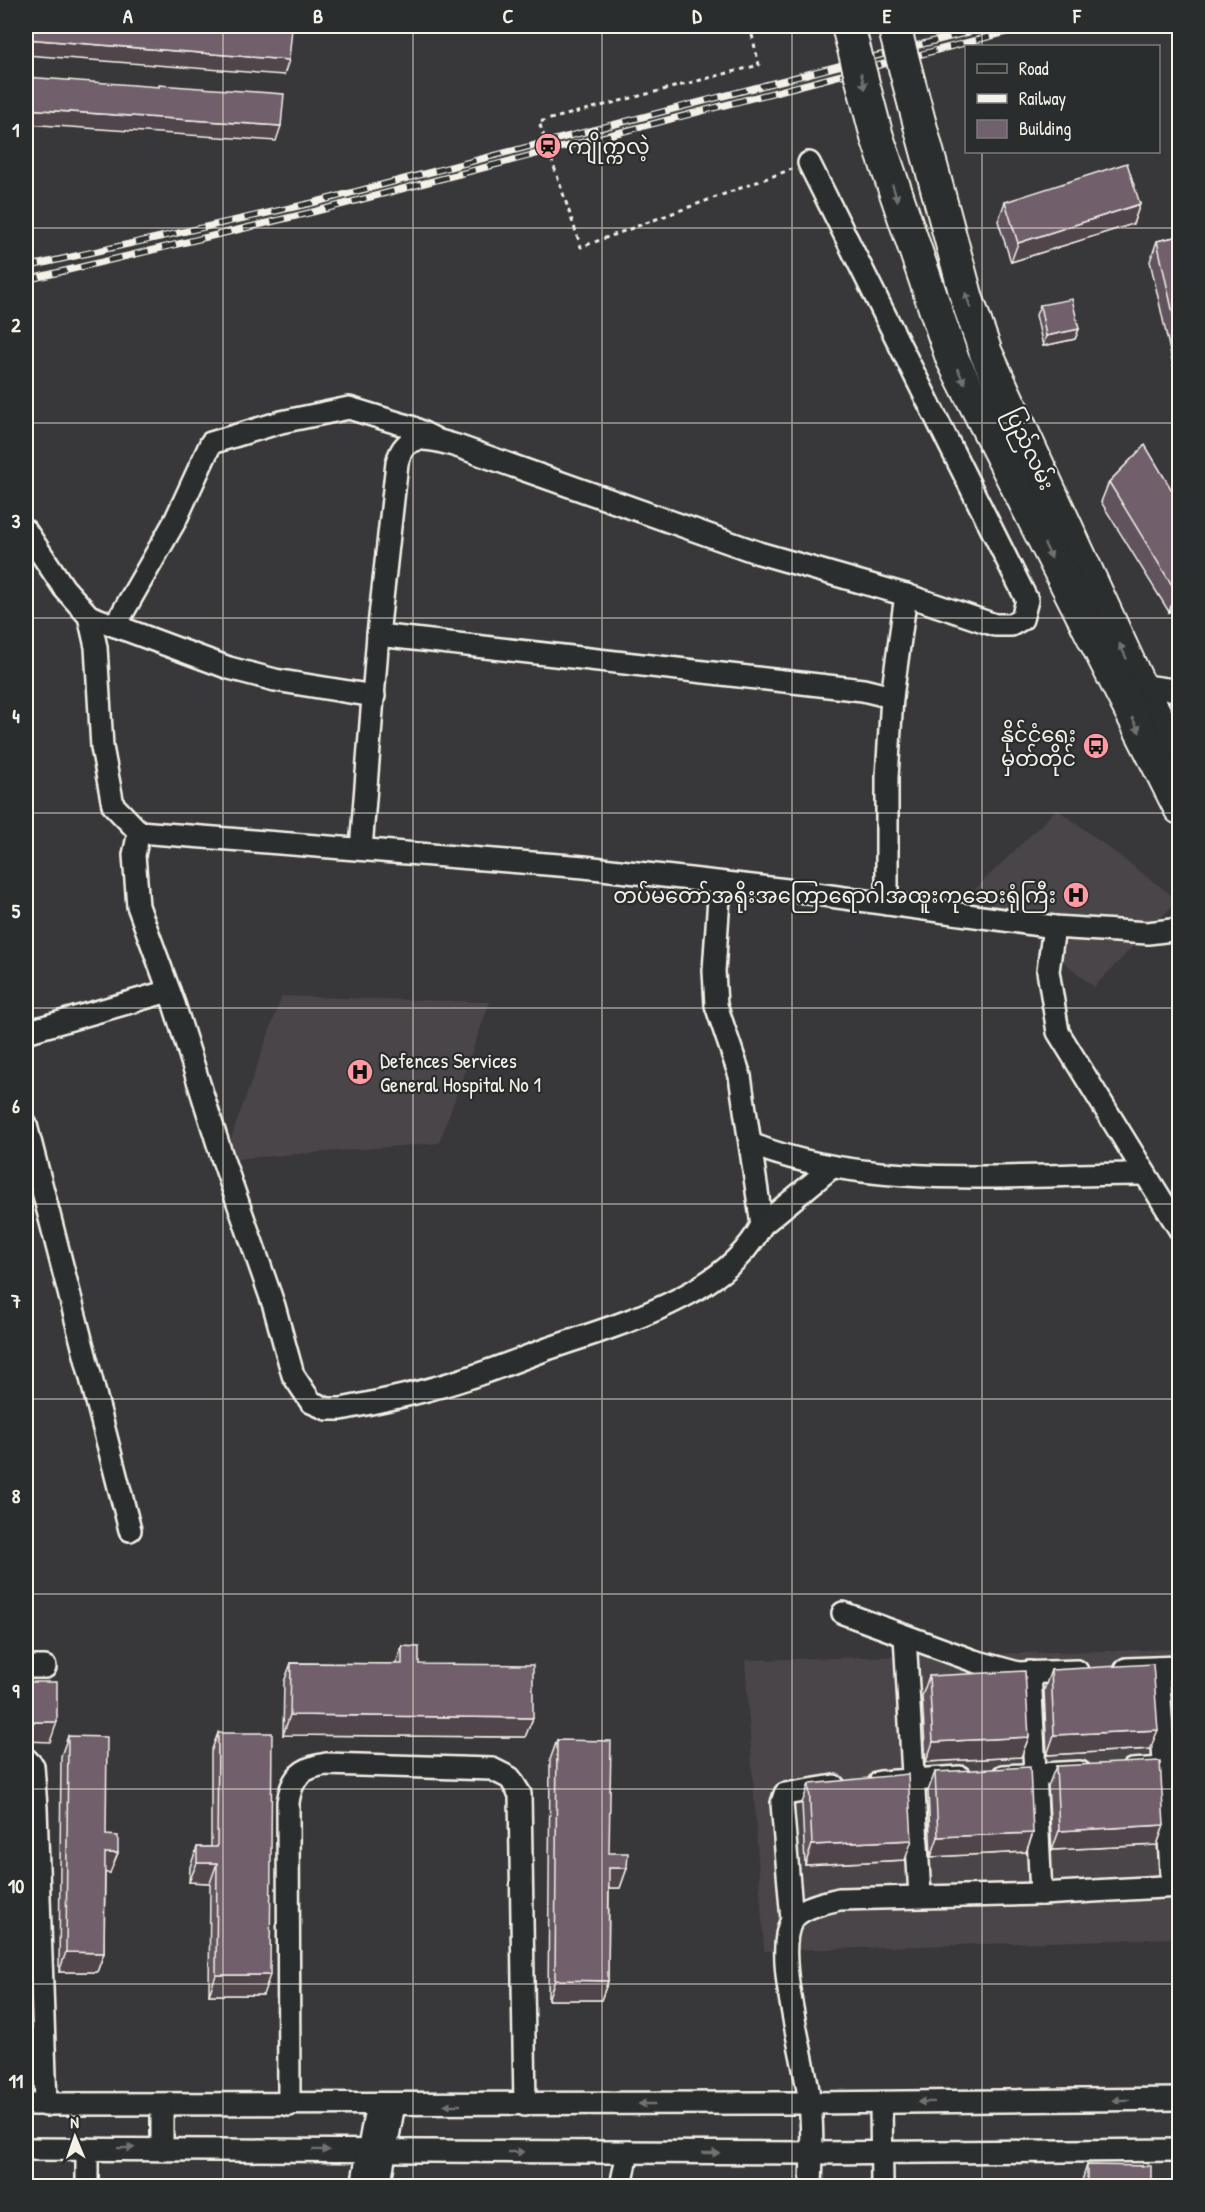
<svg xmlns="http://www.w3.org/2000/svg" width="1205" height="2212" viewBox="0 0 1205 2212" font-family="'Patrick Hand','Noto Sans Myanmar',sans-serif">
  <rect width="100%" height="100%" fill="#38373a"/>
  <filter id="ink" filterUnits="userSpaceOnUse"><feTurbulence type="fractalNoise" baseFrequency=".0167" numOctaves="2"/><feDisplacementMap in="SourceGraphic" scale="12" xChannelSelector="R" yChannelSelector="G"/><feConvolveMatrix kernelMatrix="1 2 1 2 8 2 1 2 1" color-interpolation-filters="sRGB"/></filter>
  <g filter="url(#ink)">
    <g fill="#494449">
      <path d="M 1057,809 L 1178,900 L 1094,987 L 975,889 Z"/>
      <path d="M 282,996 L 490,1002 L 439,1143 L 223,1160 Z"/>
      <path d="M 1179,1649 L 1179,1938 L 764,1951 L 745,1660 Z"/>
    </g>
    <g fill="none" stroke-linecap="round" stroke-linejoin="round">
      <g stroke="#f4f1e8" stroke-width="26">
        <g id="minor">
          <path d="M 26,531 L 64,588 L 89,616 L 229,668 L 275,680 L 374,696"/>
          <path d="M 89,616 L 96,647 L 102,747 L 113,805 L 139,832 L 584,867 L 787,890 L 1054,927 L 1148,933 L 1180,929"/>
          <path d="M 115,626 L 175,521 L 211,443 L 281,422 L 349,408 L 411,427 L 435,439"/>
          <path d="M 378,635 L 863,690 L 892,697"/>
          <path d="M 1131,690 L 1139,685 L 1180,691"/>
          <path d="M 139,832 L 134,855 L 138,906 L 174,1004 L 223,1160 L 274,1306 L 293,1375 L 311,1402 L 327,1409 L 341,1409 C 372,1403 403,1397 434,1388 C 474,1378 512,1362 550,1348 C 620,1324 725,1296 762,1225 L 740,1076 L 716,1005 L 714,971 L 720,883"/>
          <path d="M 361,849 L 378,635 L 397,463 C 405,430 430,438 457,446 L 759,553 L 906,595 L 995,625 L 1011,625 L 1022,619 L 1027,600 L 809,163"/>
          <path d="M 887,904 L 887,777 L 892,697 L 906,595"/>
          <path d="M 1054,927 L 1048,971 L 1058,1032 L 1180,1230"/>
          <path d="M 26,1032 L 169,991"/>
          <path d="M 26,1125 L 130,1530"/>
          <path d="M 751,1144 C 867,1191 1019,1174 1143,1174"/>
          <path d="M 762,1225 L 832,1167"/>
          <path d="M 843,1613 L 974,1661 L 1018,1673 L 1077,1671"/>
          <path d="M 905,1636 L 920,1896"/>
          <path d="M 26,1667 L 45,1667"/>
          <path d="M 1158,1668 L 1172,1886"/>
          <path d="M 1126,1669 L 1180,1667"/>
          <path d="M 1030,1672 L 1041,1894"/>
          <path d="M 26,1759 L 33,1766 L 36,1808 L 46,2105"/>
          <path d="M 1132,1770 L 1180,1767"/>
          <path d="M 1003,1776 L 1080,1772"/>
          <path d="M 880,1782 L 960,1777"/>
          <path d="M 792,1920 L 782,1803 L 785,1794 L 834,1786"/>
          <path d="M 881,2103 L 882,2186"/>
          <path d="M 26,2104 L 810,2103 L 1180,2099"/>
          <path d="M 162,2105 L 162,2148"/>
          <path d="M 289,2105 L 288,1802 C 292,1777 301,1768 326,1764 L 492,1769 L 510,1778 L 520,1794 L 525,2105"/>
          <path d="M 26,2149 L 812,2153 L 1180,2150"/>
          <path d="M 87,2149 L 87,2186"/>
          <path d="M 362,2186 L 377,2104"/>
          <path d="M 379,2186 L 394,2104"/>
          <path d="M 621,2186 L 628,2152"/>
          <path d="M 811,2186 C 812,2159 813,2131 810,2104 C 806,2062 773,1956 791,1922 C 799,1907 824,1903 839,1899 L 1041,1894 L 1180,1886"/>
        </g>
      </g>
      <g stroke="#f4f1e8" stroke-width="36">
        <g id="highway">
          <path d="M 920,125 L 967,299 L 986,353 L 1139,685 L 1180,758"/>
          <path d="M 877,137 L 952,358 L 1180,808"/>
        </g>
      </g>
      <path stroke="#f4f1e8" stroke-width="3" stroke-dasharray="4.5 4.5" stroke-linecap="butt" d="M 750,26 L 759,65 L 539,122 L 581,247 L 792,169"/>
      <use href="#minor" stroke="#2a2d2e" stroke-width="21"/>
      <use href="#highway" stroke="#2a2d2e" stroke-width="32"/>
      <g stroke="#f4f1e8" stroke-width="7">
        <g id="rail">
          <path d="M 26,267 L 312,203 L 992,26"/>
          <path d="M 26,280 L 313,212 L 1030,26"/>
        </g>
      </g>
      <use href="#rail" stroke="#2a2d2e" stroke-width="4.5" stroke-dasharray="14" stroke-linecap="butt"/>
      <g stroke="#f4f1e8" stroke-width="36" stroke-linecap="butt">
        <g id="highway-bridge">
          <path d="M 848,26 L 877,137"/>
          <path d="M 894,26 L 920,125"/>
        </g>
      </g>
      <use href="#highway-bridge" stroke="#2a2d2e" stroke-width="32"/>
    </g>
    <g fill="#61535d" stroke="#f4f1e8" stroke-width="1.5">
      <path d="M 1005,202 L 1140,204 L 1133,224 L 1011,262 L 998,221 Z"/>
      <path d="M 1179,236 L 1179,392 L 1150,261 L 1157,241 Z"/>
      <path d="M 1040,305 L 1079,329 L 1075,339 L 1043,346 L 1036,315 Z"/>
      <path d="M 1145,445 L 1179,606 L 1169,612 L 1101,502 L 1109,482 Z"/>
      <path d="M 402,1646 L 419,1664 L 533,1718 L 525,1737 L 283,1735 L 284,1682 L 291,1663 L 396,1664 Z"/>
      <path d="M 1051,1670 L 1150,1749 L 1047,1755 L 1044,1690 Z"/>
      <path d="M 929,1676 L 1029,1737 L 1021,1757 L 926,1762 L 922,1696 Z"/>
      <path d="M 218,1733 L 263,1995 L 209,1995 L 210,1883 L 189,1882 L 190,1867 L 197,1847 L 211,1847 L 211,1752 Z"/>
      <path d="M 68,1736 L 106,1835 L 110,1873 L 105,1872 L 104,1953 L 97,1972 L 59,1972 L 61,1756 Z"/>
      <path d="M 557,1740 L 609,1853 L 627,1868 L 620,1888 L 609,1888 L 608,1981 L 601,2000 L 548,2000 L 550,1760 Z"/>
      <path d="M 1056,1766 L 1164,1825 L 1157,1845 L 1052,1850 L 1048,1786 Z"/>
      <path d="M 935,1772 L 1033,1833 L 1026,1852 L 931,1857 L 928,1791 Z"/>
      <path d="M 1179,1776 L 1179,1804 L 1178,1780 Z"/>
      <path d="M 809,1784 L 905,1860 L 805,1865 L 802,1803 Z"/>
      <path d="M 1087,2165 L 1151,2187 L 1080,2187 Z"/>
    </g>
    <g fill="#4f444c" stroke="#f4f1e8" stroke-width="1.5">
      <path d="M 26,39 L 289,60 L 284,75 L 26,55 Z"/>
      <path d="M 26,109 L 281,126 L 276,141 L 26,124 Z"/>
      <path d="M 1140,204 L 1133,224 L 1011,262 L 1018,243 Z"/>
      <path d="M 1079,329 L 1075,339 L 1043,346 L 1046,336 Z"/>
      <path d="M 1179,590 L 1179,606 L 1169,612 L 1176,592 Z"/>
      <path d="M 290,1715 L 533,1718 L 525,1737 L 283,1735 Z"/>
      <path d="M 26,1722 L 57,1722 L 50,1742 L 26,1741 Z"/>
      <path d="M 1158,1730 L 1150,1749 L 1047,1755 L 1054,1735 Z"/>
      <path d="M 1029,1737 L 1021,1757 L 926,1762 L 933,1742 Z"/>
      <path d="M 1164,1825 L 1157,1845 L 1052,1850 L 1059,1831 Z"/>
      <path d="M 1033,1833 L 1026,1852 L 931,1857 L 938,1837 Z"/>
      <path d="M 912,1840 L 905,1860 L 805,1865 L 812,1845 Z"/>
      <path d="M 105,1853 L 118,1853 L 110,1873 L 98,1872 Z"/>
      <path d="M 197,1863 L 217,1863 L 210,1883 L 189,1882 Z"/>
      <path d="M 609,1868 L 627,1868 L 620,1888 L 602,1888 Z"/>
      <path d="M 66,1952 L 104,1953 L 97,1972 L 59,1972 Z"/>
      <path d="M 216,1975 L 270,1975 L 263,1995 L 209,1995 Z"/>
      <path d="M 555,1980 L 608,1981 L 601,2000 L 548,2000 Z"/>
    </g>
    <g fill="#71616c" stroke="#f4f1e8" stroke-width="1.5">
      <path d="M 26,26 L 254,26 L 292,28 L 289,60 L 26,39 Z"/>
      <path d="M 26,77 L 159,87 L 159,85 L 284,94 L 281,126 L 26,109 Z"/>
      <path d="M 1127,163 L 1140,204 L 1018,243 L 1005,202 Z"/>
      <path d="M 1179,236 L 1179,341 L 1157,241 Z"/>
      <path d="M 1072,299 L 1079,329 L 1046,336 L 1040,305 Z"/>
      <path d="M 1145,445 L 1179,502 L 1179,590 L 1176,592 L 1109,482 Z"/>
      <path d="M 402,1646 L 419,1647 L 419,1664 L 533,1665 L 533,1718 L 290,1715 L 291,1663 L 402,1664 Z"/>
      <path d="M 1153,1664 L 1158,1730 L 1054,1735 L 1051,1670 Z"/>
      <path d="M 1025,1671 L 1029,1737 L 933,1742 L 929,1676 Z"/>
      <rect x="26" y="1682" width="31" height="40"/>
      <path d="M 218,1733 L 272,1733 L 270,1975 L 216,1975 L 217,1863 L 197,1863 L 197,1847 L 217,1847 Z"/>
      <path d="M 68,1736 L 107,1737 L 106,1835 L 118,1836 L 118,1853 L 105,1853 L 104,1953 L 66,1952 Z"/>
      <path d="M 557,1740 L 611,1741 L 609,1853 L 628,1853 L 627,1868 L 609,1868 L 608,1981 L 555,1980 Z"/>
      <path d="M 1160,1761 L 1164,1825 L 1059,1831 L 1056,1766 Z"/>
      <path d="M 1030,1767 L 1033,1833 L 938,1837 L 935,1772 Z"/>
      <path d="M 908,1774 L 912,1840 L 812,1845 L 809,1784 Z"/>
      <path d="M 1087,2165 L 1151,2166 L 1151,2187 L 1087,2187 Z"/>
    </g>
    <defs><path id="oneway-solid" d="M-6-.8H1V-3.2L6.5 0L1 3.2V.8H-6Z" transform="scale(1.5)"/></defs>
    <g fill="#71726f">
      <use href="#oneway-solid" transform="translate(863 81) rotate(76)"/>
      <use href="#oneway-solid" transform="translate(895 193) rotate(72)"/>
      <use href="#oneway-solid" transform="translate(968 300) rotate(-107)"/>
      <use href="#oneway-solid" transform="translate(961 376) rotate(64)"/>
      <use href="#oneway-solid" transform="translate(1048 551) rotate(64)"/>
      <use href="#oneway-solid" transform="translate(1123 651) rotate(-115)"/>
      <use href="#oneway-solid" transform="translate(1136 725) rotate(63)"/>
      <use href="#oneway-solid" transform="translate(1121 2100) rotate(179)"/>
      <use href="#oneway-solid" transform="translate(926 2102) rotate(179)"/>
      <use href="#oneway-solid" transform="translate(647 2104) rotate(180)"/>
      <use href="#oneway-solid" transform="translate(452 2105) rotate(-180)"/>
      <use href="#oneway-solid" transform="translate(126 2148) rotate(-1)"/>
      <use href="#oneway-solid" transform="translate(321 2150) rotate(1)"/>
      <use href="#oneway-solid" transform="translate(516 2152)"/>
      <use href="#oneway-solid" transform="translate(711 2153)"/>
    </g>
  </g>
  <path fill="none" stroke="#f4f1e8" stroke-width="1.5" stroke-opacity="0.55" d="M 223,26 L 223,2186M 413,26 L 413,2186M 602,26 L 602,2186M 792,26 L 792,2186M 982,26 L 982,46M 982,152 L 982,2186M 26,228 L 1180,228M 26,423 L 1180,423M 26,618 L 1180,618M 26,813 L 1180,813M 26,1008 L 1180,1008M 26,1204 L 1180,1204M 26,1399 L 1180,1399M 26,1594 L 1180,1594M 26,1789 L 1180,1789M 26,1984 L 1180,1984"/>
  <defs>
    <g id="station-disc" transform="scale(1.35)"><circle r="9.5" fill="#ff9aa2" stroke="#2a2d2e"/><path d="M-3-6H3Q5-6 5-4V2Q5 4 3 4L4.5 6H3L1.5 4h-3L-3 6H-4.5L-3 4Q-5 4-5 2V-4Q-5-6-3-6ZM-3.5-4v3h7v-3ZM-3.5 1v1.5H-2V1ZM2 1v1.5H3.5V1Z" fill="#111"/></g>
    <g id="bus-disc" transform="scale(1.35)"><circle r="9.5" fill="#ff9aa2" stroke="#2a2d2e"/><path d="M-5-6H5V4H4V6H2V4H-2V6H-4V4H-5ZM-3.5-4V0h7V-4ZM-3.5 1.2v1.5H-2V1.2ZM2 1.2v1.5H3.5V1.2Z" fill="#111"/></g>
    <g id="hospital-disc" transform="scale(1.35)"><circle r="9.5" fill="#ff9aa2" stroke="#2a2d2e"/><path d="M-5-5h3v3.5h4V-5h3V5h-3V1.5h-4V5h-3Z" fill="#111"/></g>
  </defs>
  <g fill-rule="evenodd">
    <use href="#station-disc" x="548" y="146"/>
    <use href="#bus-disc" x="1096" y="746"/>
    <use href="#hospital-disc" x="1076" y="895"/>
    <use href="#hospital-disc" x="360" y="1072"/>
  </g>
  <g text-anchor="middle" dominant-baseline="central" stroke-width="4.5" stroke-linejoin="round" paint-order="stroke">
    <g font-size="21" fill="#f4f1e8" stroke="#2a2d2e" text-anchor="start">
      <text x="568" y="146">ကျိုက္ကလဲ့</text>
      <text x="1076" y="734" text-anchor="end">နိုင်ငံရေး<tspan x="1076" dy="24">မှတ်တိုင်</tspan></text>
      <text x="1056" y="895" text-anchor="end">တပ်မတော်အရိုးအကြောရောဂါအထူးကုဆေးရုံကြီး</text>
      <text x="380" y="1060">Defences Services<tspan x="380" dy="24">General Hospital No 1</tspan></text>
    </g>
    <g font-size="21" fill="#f4f1e8" stroke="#2a2d2e">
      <text transform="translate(1030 449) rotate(65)">ပြည်လမ်း</text>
    </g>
  </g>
  <rect width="1205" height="2212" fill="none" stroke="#2a2d2e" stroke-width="66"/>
  <rect x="965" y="45" width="195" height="108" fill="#2a2d2e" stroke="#7b7b78" stroke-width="1.5"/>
  <rect x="977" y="64" width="30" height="9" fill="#2a2d2e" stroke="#7b7b78" stroke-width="1.5"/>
  <text x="1019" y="75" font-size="18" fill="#f4f1e8">Road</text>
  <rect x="977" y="94" width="30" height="9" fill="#f4f1e8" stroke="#7b7b78" stroke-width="1.5"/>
  <text x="1019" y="105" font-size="18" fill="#f4f1e8">Railway</text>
  <rect x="977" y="120" width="30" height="18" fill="#71616c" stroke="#7b7b78" stroke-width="1.5"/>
  <text x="1019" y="135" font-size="18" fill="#f4f1e8">Building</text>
  <g transform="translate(75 2137) rotate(358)" stroke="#2a2d2e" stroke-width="4.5" paint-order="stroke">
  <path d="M0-4.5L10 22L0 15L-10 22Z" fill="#f4f1e8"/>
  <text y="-9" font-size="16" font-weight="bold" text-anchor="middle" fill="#f4f1e8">N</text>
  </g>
  <rect x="33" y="33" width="1139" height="2146" fill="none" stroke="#f4f1e8" stroke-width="2"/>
  <g font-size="20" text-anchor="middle" font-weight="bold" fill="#f4f1e8">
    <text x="128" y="23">A</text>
    <text x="318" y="23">B</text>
    <text x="508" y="23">C</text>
    <text x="697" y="23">D</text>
    <text x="887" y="23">E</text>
    <text x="1077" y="23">F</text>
    <text x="16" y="137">1</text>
    <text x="16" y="332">2</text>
    <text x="16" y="528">3</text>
    <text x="16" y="723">4</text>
    <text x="16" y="918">5</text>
    <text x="16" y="1113">6</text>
    <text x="16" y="1308">7</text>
    <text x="16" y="1503">8</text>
    <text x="16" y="1698">9</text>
    <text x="16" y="1893">10</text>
    <text x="16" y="2088">11</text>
  </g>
</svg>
